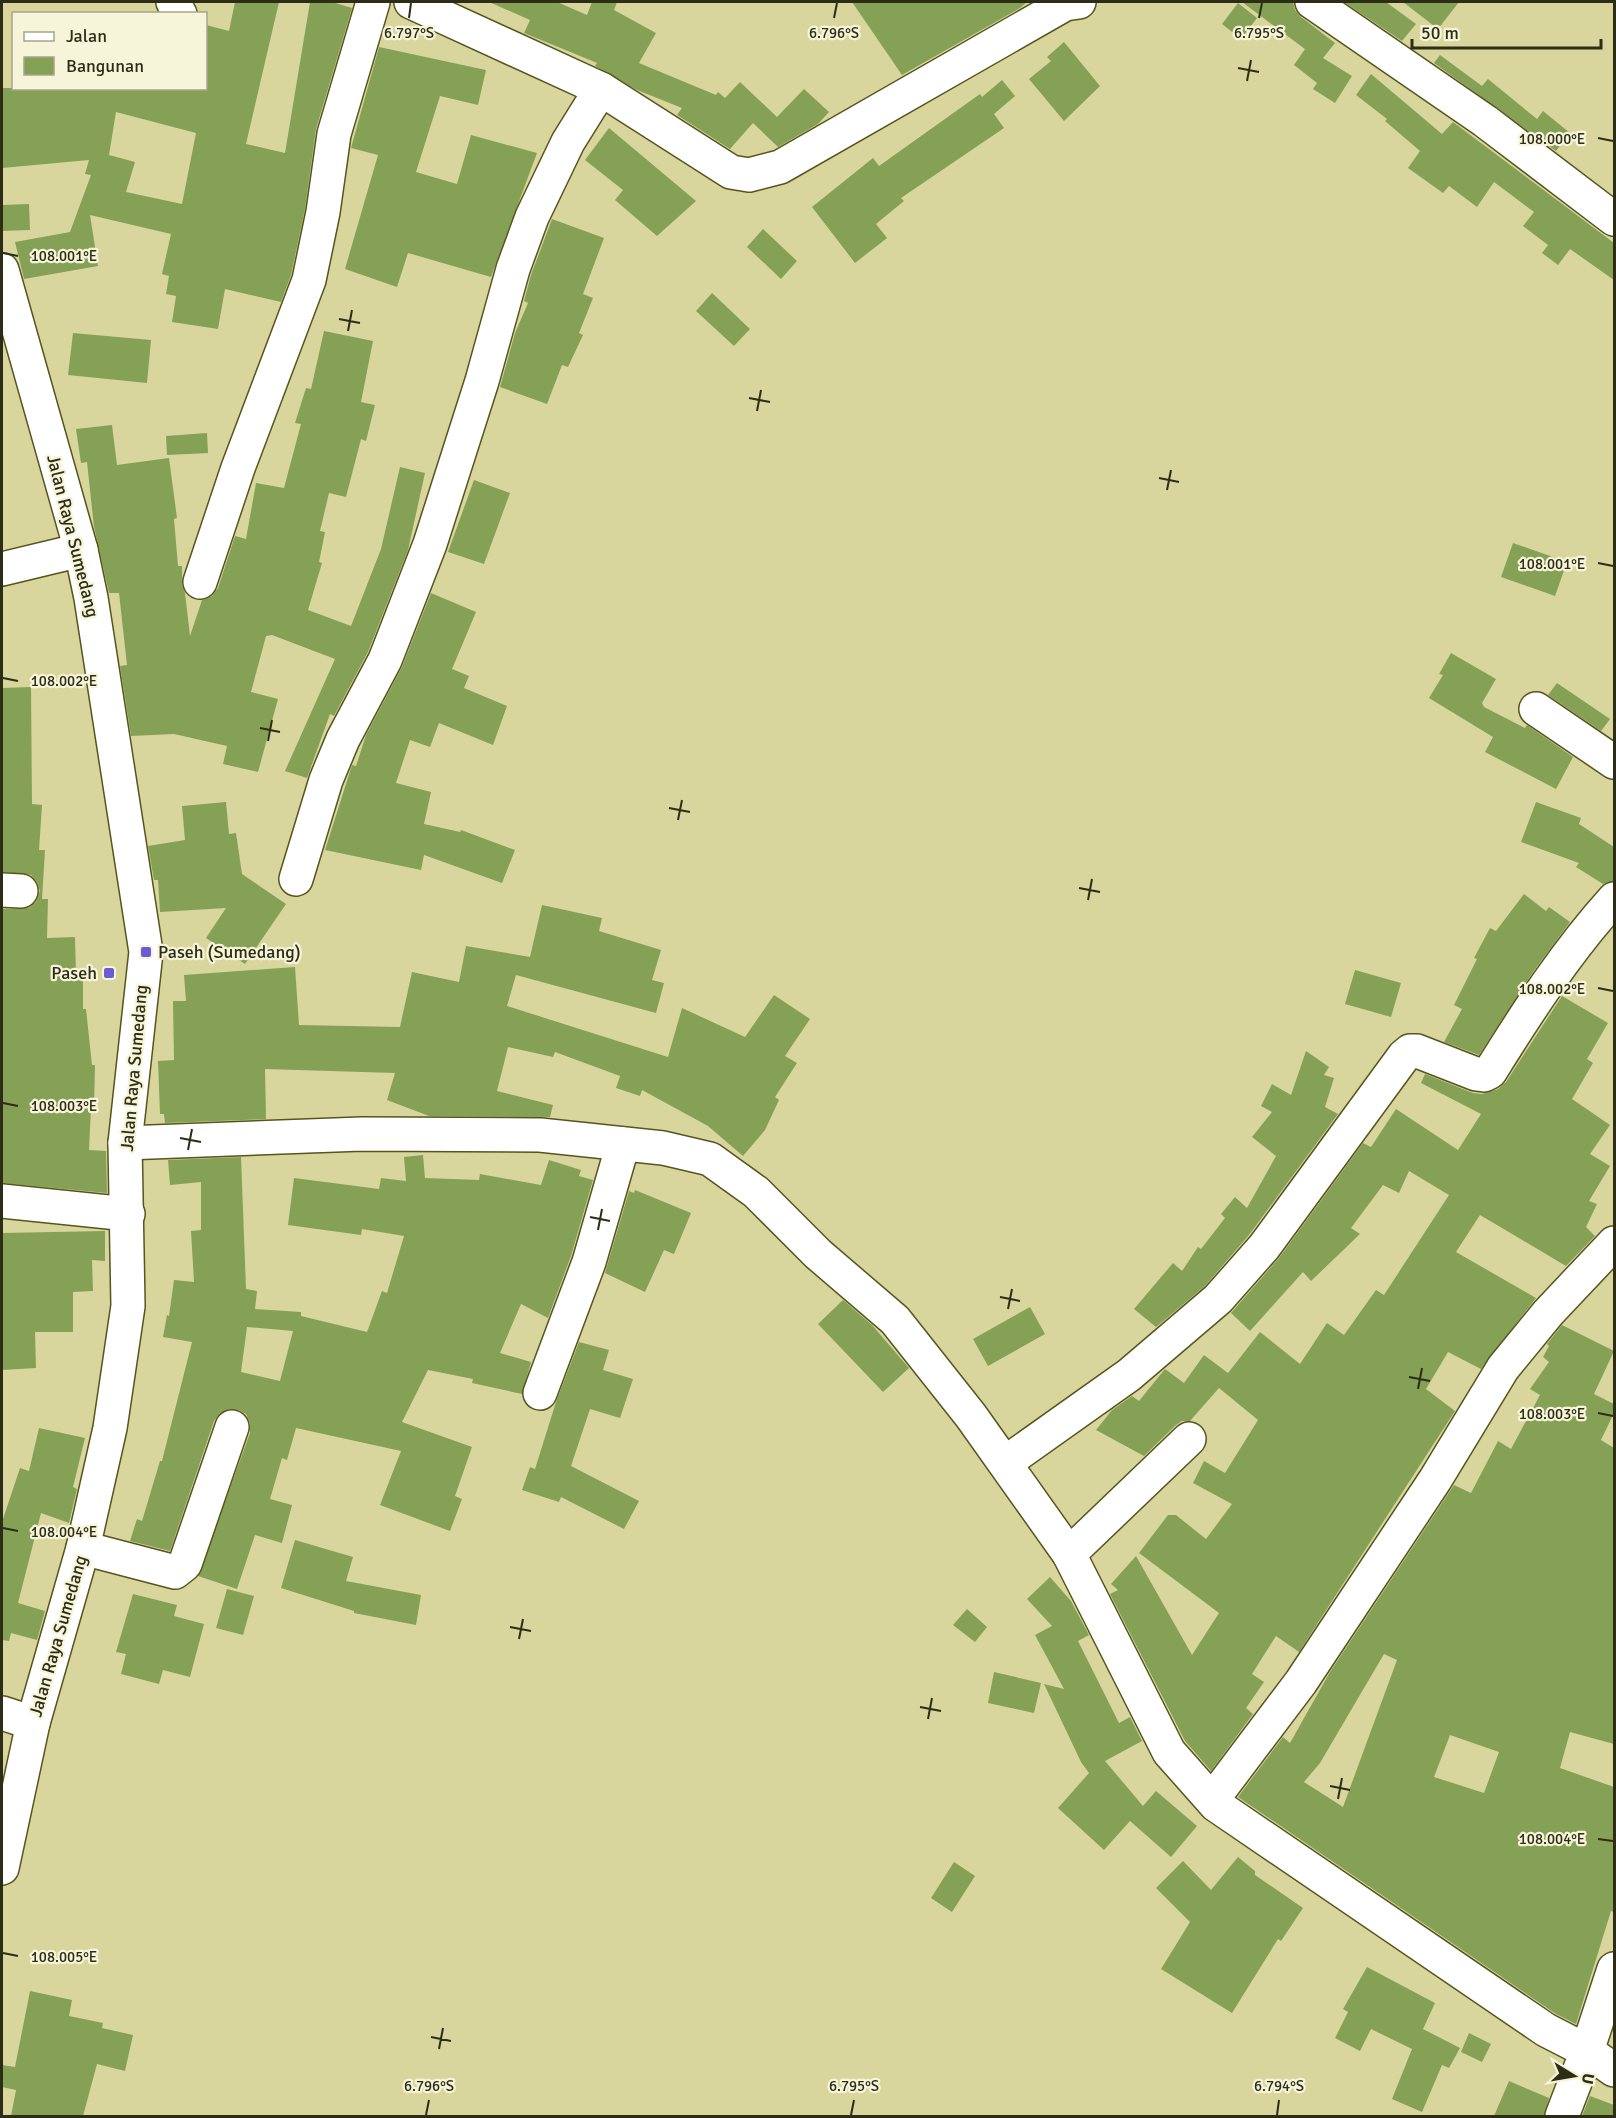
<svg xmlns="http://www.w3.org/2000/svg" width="1616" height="2118" viewBox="0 0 1616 2118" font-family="Signika,sans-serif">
  <rect width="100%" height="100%" fill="#d8d69d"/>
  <g fill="#85a156" fill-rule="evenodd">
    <path d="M 235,2 L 279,2 L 246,144 L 285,153 L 310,2 L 332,2 L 352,8 L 316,129 L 305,209 L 291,275 L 281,302 L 225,289 L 218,329 L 172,322 L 176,296 L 166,294 L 169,276 L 162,274 L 171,234 L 90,215 L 98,266 L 24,279 L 15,242 L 70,232 L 91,175 L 85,174 L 89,160 L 2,168 L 2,88 L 206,88 L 206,25 L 229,31 ZM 116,112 L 196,133 L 182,204 L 126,192 L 135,162 L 109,155 Z"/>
    <path d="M 489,2 L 557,2 L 587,15 L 592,2 L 617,2 L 614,10 L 656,33 L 639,63 L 716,95 L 718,92 L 725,98 L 740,82 L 777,117 L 804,89 L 829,112 L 818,124 L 778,147 L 753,123 L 730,149 L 677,115 L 682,108 L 637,90 L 595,66 L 597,63 L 524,33 L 530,20 Z"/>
    <path d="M 852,2 L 1027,2 L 1020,8 L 902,75 Z"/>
    <path d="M 1242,2 L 1293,2 L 1295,10 L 1301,17 L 1335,43 L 1323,58 L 1352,76 L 1335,103 L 1313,89 L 1317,83 L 1294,65 L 1305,49 Z"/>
    <path d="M 1344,2 L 1386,2 L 1416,24 L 1402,41 Z"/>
    <path d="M 1403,2 L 1459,2 L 1438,29 Z"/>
    <path d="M 1238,3 L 1257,18 L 1241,39 L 1222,24 Z"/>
    <path d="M 1064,42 L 1100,86 L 1064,121 L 1029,79 L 1051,61 L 1047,57 Z"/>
    <path d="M 379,47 L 486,70 L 478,105 L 440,96 L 416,172 L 457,184 L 471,135 L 537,153 L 491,277 L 408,253 L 397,287 L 345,269 L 378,155 L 351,148 Z"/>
    <path d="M 1440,55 L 1482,86 L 1488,79 L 1537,119 L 1543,111 L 1570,133 L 1556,151 L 1434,63 Z"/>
    <path d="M 1371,74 L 1442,134 L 1453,122 L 1614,243 L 1614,280 L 1570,249 L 1558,265 L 1542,253 L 1548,245 L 1523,226 L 1534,212 L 1494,182 L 1477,207 L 1449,186 L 1443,193 L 1408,168 L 1420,151 L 1385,121 L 1387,119 L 1356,95 Z"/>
    <path d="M 1002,80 L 1015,96 L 994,114 L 1004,128 L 901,198 L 904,201 L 876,224 L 887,238 L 855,263 L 812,207 L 873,158 L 879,166 L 980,94 L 982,97 Z"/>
    <path d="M 609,128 L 696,201 L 657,236 L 615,200 L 623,190 L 585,160 Z"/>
    <path d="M 29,204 L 30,230 L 2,231 L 2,205 Z"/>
    <path d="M 552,219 L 604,238 L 583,294 L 593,298 L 579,333 L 583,335 L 568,367 L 562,365 L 547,404 L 500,387 L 515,333 L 528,303 L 524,301 L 531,275 Z"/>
    <path d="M 763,229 L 797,261 L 781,279 L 747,247 Z"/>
    <path d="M 712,293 L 750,329 L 734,346 L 696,311 Z"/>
    <path d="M 324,331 L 373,341 L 361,402 L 375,405 L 366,441 L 361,439 L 346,497 L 329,493 L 320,531 L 325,532 L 319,562 L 322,563 L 308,610 L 351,626 L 381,549 L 400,467 L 425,473 L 408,550 L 368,652 L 334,716 L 330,714 L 307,778 L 285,771 L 335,659 L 272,635 L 266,636 L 251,692 L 278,699 L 258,772 L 223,764 L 227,746 L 174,734 L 131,736 L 120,666 L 127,665 L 119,593 L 109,593 L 94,527 L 87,462 L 81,463 L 76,429 L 112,425 L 117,465 L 169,458 L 177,518 L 174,519 L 178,566 L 182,566 L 182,585 L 185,593 L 190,636 L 202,600 L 212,596 L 218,588 L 235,536 L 246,539 L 256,483 L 284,488 L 301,424 L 295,423 L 306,388 L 311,389 Z"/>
    <path d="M 73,333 L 151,340 L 147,383 L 68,375 Z"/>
    <path d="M 207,433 L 208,453 L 167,455 L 166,436 Z"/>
    <path d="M 474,480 L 510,493 L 484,564 L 448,552 Z"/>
    <path d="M 1513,543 L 1567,562 L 1555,596 L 1501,577 Z"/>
    <path d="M 431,593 L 476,612 L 452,669 L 469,676 L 464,688 L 507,706 L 493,745 L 439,723 L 430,747 L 410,740 L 396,783 L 431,792 L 424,824 L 460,832 L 461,830 L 515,850 L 502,883 L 424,855 L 421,870 L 325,850 L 352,765 L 356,766 L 366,735 L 402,667 Z"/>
    <path d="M 1451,653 L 1496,679 L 1482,703 L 1484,707 L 1525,728 L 1527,725 L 1573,757 L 1556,789 L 1485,752 L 1493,737 L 1429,698 L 1443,675 L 1439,674 Z"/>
    <path d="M 1557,683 L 1610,719 L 1601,731 L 1548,695 Z"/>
    <path d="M 31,687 L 32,804 L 42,805 L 39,850 L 45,850 L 42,899 L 48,899 L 47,938 L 75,937 L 76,975 L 83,975 L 83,1009 L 86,1009 L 92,1065 L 95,1065 L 94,1108 L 91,1108 L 89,1150 L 106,1151 L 107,1193 L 2,1183 L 2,909 L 29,908 L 36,902 L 40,891 L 37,882 L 31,875 L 2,872 L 2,688 Z"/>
    <path d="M 226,802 L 229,834 L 236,833 L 242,874 L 286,904 L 245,964 L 206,938 L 226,908 L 160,912 L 158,880 L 154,880 L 148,846 L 185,840 L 182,806 Z"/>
    <path d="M 1536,802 L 1581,818 L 1579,824 L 1614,847 L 1614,881 L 1603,884 L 1576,867 L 1579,863 L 1521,842 Z"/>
    <path d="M 1524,894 L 1546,911 L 1549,907 L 1570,922 L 1533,972 L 1479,1055 L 1444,1042 L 1462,1009 L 1454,1005 L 1477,959 L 1474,958 L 1490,928 L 1496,931 Z"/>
    <path d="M 542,905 L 602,918 L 599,931 L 661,950 L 652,980 L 664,983 L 656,1013 L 516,975 L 507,1006 L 668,1057 L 682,1008 L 745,1037 L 774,995 L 810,1019 L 785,1056 L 797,1063 L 775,1097 L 779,1100 L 765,1130 L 743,1156 L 708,1126 L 642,1090 L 640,1096 L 616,1088 L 620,1076 L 555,1052 L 553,1057 L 508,1047 L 497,1091 L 553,1105 L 550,1117 L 429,1116 L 387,1100 L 395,1073 L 265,1069 L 266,1119 L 165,1123 L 164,1114 L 160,1114 L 158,1061 L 174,1060 L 173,1001 L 186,1001 L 184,975 L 295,967 L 299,1025 L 400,1027 L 412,972 L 459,982 L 466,946 L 530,957 Z"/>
    <path d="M 1355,970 L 1401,983 L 1391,1017 L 1345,1004 Z"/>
    <path d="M 1562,996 L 1608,1023 L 1587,1059 L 1593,1063 L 1572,1099 L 1610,1125 L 1590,1154 L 1610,1166 L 1589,1201 L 1597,1204 L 1586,1227 L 1595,1236 L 1566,1266 L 1480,1215 L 1456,1252 L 1536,1298 L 1481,1369 L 1448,1352 L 1426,1389 L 1455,1411 L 1299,1652 L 1276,1636 L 1252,1674 L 1264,1682 L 1246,1708 L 1253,1714 L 1211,1771 L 1185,1741 L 1110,1594 L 1118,1590 L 1111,1584 L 1136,1556 L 1192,1655 L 1219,1613 L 1139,1553 L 1168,1515 L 1176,1515 L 1206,1539 L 1232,1504 L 1193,1483 L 1204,1461 L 1225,1473 L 1258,1420 L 1219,1388 L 1190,1421 L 1182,1421 L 1176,1425 L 1144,1456 L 1096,1430 L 1112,1410 L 1132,1396 L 1139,1401 L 1165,1369 L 1184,1383 L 1204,1355 L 1228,1373 L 1260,1332 L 1300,1364 L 1327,1323 L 1344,1335 L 1376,1290 L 1384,1295 L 1449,1195 L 1409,1171 L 1399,1193 L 1383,1185 L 1351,1228 L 1360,1234 L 1311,1281 L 1303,1272 L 1250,1331 L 1231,1313 L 1279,1258 L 1363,1143 L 1371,1147 L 1396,1109 L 1458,1150 L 1481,1114 L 1421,1083 L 1425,1074 L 1473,1093 L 1482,1094 L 1498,1089 L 1506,1082 Z"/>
    <path d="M 1306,1051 L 1329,1067 L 1324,1075 L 1334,1078 L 1325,1107 L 1338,1114 L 1249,1235 L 1205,1286 L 1156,1327 L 1134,1309 L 1173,1263 L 1182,1271 L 1198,1247 L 1201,1249 L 1225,1218 L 1221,1214 L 1235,1197 L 1247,1208 L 1276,1156 L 1252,1137 L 1272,1112 L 1261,1106 L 1272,1084 L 1291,1095 Z"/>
    <path d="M 423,1155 L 425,1178 L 479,1180 L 480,1174 L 541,1185 L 549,1160 L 581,1170 L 579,1176 L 593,1180 L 571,1256 L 548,1318 L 521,1304 L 500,1353 L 531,1362 L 522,1394 L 472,1383 L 473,1379 L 428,1370 L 402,1422 L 472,1447 L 455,1496 L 462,1499 L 450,1531 L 380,1505 L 401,1451 L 296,1428 L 287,1460 L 282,1458 L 270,1499 L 292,1505 L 282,1543 L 255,1535 L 237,1589 L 198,1576 L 250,1433 L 250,1423 L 246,1414 L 239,1410 L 229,1409 L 220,1413 L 214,1421 L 170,1551 L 130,1541 L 137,1519 L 142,1521 L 160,1461 L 162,1461 L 192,1342 L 163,1337 L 167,1315 L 169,1316 L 174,1280 L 194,1282 L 191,1231 L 201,1230 L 201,1182 L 170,1185 L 168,1160 L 241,1157 L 246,1289 L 257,1291 L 255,1309 L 301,1312 L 301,1316 L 367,1332 L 382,1291 L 387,1293 L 404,1236 L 362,1229 L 361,1235 L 288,1225 L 294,1178 L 379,1189 L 381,1178 L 406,1181 L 404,1157 ZM 247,1327 L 293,1331 L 280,1381 L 241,1372 Z"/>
    <path d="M 635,1190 L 691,1213 L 674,1254 L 664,1250 L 645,1292 L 605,1273 L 629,1191 L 634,1193 Z"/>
    <path d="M 105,1231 L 105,1261 L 92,1260 L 93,1291 L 73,1292 L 73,1332 L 35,1332 L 36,1368 L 2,1370 L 2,1233 Z"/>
    <path d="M 843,1300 L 872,1325 L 909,1368 L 883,1392 L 818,1324 Z"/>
    <path d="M 1030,1307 L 1045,1334 L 988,1366 L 973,1339 Z"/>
    <path d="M 1562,1325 L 1614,1351 L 1594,1394 L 1614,1404 L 1614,1413 L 1601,1440 L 1614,1448 L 1614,1744 L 1570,1732 L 1560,1768 L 1614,1787 L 1614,1912 L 1611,1911 L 1576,2024 L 1556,2014 L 1238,1797 L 1283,1737 L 1290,1743 L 1330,1672 L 1454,1485 L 1471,1493 L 1498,1441 L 1511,1449 L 1540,1395 L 1530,1389 L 1549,1362 L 1543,1357 L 1549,1346 L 1547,1344 ZM 1384,1654 L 1397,1660 L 1343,1807 L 1304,1782 L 1320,1763 ZM 1450,1735 L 1499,1752 L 1484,1793 L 1434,1777 Z"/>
    <path d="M 579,1342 L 609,1350 L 603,1370 L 633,1379 L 620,1418 L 590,1409 L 571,1466 L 639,1501 L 624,1529 L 561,1497 L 559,1502 L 522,1490 L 530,1467 L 535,1469 L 556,1402 Z"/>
    <path d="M 39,1428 L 85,1438 L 73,1487 L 77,1489 L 69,1523 L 41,1513 L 18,1603 L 45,1611 L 37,1640 L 11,1633 L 9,1641 L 2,1640 L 2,1522 L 20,1468 L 29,1471 Z"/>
    <path d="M 295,1540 L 353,1557 L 346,1581 L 421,1595 L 416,1625 L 354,1613 L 354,1611 L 281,1588 Z"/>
    <path d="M 1050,1577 L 1071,1601 L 1089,1635 L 1078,1641 L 1119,1723 L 1130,1717 L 1142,1741 L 1105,1761 L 1143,1806 L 1156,1791 L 1197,1826 L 1171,1857 L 1130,1821 L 1104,1850 L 1058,1808 L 1089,1773 L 1081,1762 L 1044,1684 L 1064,1689 L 1035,1635 L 1052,1626 L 1027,1599 Z"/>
    <path d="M 227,1589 L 254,1596 L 243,1635 L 216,1628 Z"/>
    <path d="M 133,1594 L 177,1605 L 174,1616 L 204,1624 L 190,1677 L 163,1670 L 159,1684 L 121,1674 L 126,1654 L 116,1652 Z"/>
    <path d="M 967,1609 L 987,1627 L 975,1642 L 953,1625 Z"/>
    <path d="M 994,1672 L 1041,1683 L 1034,1713 L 988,1703 Z"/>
    <path d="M 1238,1857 L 1255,1871 L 1255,1875 L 1303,1908 L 1281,1941 L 1278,1939 L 1232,2013 L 1161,1969 L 1190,1922 L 1156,1888 L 1183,1861 L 1211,1890 Z"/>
    <path d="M 954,1862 L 975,1876 L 952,1912 L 931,1898 Z"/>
    <path d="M 1367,1967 L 1435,2003 L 1423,2029 L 1460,2048 L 1449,2068 L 1442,2065 L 1422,2112 L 1392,2099 L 1412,2049 L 1371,2029 L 1360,2051 L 1335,2038 L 1348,2012 L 1343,2009 Z"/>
    <path d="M 30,1991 L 72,2000 L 69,2016 L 103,2023 L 102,2028 L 133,2035 L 125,2071 L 97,2064 L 83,2116 L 11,2116 L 16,2090 L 2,2087 L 2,2065 L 15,2067 Z"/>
    <path d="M 1469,2033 L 1491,2044 L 1482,2062 L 1461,2052 Z"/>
    <path d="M 1509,2081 L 1549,2098 L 1544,2116 L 1494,2116 Z"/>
    <path d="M 1590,2096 L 1614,2105 L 1614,2116 L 1582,2116 Z"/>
  </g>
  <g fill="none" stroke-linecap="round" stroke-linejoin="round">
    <g stroke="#57541e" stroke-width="36">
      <g id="minor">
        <path d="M 173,2 L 180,14"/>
        <path d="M 411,2 L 601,89 L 731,172 L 749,175 L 780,167 L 1065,4 L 1079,2"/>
        <path d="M 1312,2 L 1485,121 L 1614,219"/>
        <path d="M 2,569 L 81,550"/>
        <path d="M 200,582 L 238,468 L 309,280 L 323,212 L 334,134 L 373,2"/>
        <path d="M 1536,709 L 1614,762"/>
        <path d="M 296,879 L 326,780 L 343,739 L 385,660 L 430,544 L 482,381 L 513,269 L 532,217 L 568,142 L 601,89"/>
        <path d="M 2,890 L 21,891"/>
        <path d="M 125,1143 L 362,1134 L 540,1135 L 663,1148 L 710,1159 L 756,1192 L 818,1254 L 895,1320 L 971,1416 L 1069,1554 L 1169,1752 L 1216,1805 L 1546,2030 L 1587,2051 L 1614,1969"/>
        <path d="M 2,1201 L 128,1214"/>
        <path d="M 540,1393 L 589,1262 L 623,1144"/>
        <path d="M 1005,1463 L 1129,1375 L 1218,1299 L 1264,1247 L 1404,1056 L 1410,1051 L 1417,1051 L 1476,1074 L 1484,1075 L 1490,1072 C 1528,1011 1566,952 1614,899"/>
        <path d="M 83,1548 L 175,1572 L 185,1564 L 232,1427"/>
        <path d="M 1069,1554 L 1189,1439"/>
        <path d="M 2,1713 L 33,1723"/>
        <path d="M 1212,1800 L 1301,1682 L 1435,1480 L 1503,1368 L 1548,1313 L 1614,1243"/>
        <path d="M 1562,2116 L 1587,2051 L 1614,2070"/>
      </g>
    </g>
    <g stroke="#57541e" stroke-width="36">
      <path id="highway" d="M 2,270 L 81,550 L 91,598 L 146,952 L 125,1143 L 128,1306 L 110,1428 L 83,1548 L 33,1723 L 2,1868"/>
    </g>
    <use href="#minor" stroke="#fff" stroke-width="33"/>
    <use href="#highway" stroke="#fff" stroke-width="33"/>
  </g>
  <path fill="none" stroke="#2d2c16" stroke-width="2" d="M 409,18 L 411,3M 834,18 L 837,3M 1259,18 L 1262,3M 1238,68 L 1259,72M 1247,81 L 1251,60M 1598,138 L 1613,141M 3,253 L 18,256M 339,319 L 360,323M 348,331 L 352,310M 749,398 L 770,402M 757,411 L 761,390M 1159,478 L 1179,482M 1167,490 L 1171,470M 1598,563 L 1613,566M 3,678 L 18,681M 260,728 L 280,732M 268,741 L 272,720M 669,808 L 690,812M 678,820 L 682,800M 1079,888 L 1100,892M 1088,900 L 1092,879M 1598,988 L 1613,991M 3,1103 L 18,1106M 180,1138 L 201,1142M 188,1150 L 192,1129M 590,1217 L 610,1221M 598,1230 L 602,1209M 1000,1297 L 1020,1301M 1008,1309 L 1012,1289M 1409,1377 L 1430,1381M 1418,1389 L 1422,1368M 1598,1413 L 1613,1416M 3,1528 L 18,1531M 510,1627 L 531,1631M 519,1639 L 523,1619M 920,1707 L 941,1711M 928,1719 L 932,1698M 1330,1786 L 1350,1790M 1338,1799 L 1342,1778M 1598,1839 L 1613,1841M 3,1953 L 18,1956M 431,2037 L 451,2041M 439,2049 L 443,2028M 426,2115 L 429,2100M 851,2115 L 854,2100M 1277,2115 L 1279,2100"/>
  <g fill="#6d5bd5" stroke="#f6f5d9" stroke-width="2">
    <rect x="140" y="946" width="12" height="12" rx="3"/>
    <rect x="103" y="967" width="12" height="12" rx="3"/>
  </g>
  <g text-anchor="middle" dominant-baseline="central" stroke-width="4.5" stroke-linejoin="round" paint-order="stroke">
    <g font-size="18" fill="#2d2c16" stroke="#f6f5d9">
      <text transform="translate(73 536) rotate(76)">Jalan Raya Sumedang</text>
      <text transform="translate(134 1068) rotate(-85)">Jalan Raya Sumedang</text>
      <text transform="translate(58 1636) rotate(-74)">Jalan Raya Sumedang</text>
    </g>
    <g font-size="18" fill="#2d2c16" stroke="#f6f5d9" text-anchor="start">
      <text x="158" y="952">Paseh (Sumedang)</text>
      <text x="97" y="973" text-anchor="end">Paseh</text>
    </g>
  </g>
  <g font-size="15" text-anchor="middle" fill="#2d2c16" stroke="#f6f5d9" stroke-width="4.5" stroke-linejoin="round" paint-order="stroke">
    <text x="409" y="38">6.797°S</text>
    <text x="834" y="38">6.796°S</text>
    <text x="1259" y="38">6.795°S</text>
    <text x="1552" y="144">108.000°E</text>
    <text x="64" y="261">108.001°E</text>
    <text x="1552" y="569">108.001°E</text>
    <text x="64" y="686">108.002°E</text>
    <text x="1552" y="994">108.002°E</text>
    <text x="64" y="1111">108.003°E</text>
    <text x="1552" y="1419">108.003°E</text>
    <text x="64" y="1537">108.004°E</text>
    <text x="1552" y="1844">108.004°E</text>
    <text x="64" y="1962">108.005°E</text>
    <text x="429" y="2091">6.796°S</text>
    <text x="854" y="2091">6.795°S</text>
    <text x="1279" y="2091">6.794°S</text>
  </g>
  <rect width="1616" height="2118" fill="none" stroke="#2d2c16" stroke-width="6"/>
  <rect x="12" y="12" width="195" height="78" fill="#f6f5d9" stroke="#a6a58b" stroke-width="1.5"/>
  <rect x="24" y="32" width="30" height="9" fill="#ffffff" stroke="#a6a58b" stroke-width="1.5"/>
  <text x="66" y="42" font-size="18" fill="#2d2c16">Jalan</text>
  <rect x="24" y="57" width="30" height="18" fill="#85a156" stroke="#a6a58b" stroke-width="1.5"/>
  <text x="66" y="72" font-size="18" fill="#2d2c16">Bangunan</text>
  <g transform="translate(1574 2076) rotate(101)" stroke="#f6f5d9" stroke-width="4.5" paint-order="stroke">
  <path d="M0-4.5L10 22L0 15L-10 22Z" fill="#2d2c16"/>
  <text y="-9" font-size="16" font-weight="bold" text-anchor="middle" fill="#2d2c16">U</text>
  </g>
  <path d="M1412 39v9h189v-9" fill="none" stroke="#2d2c16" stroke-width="3"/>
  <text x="1421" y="39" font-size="18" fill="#2d2c16" stroke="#f6f5d9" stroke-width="4.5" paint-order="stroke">50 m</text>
</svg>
